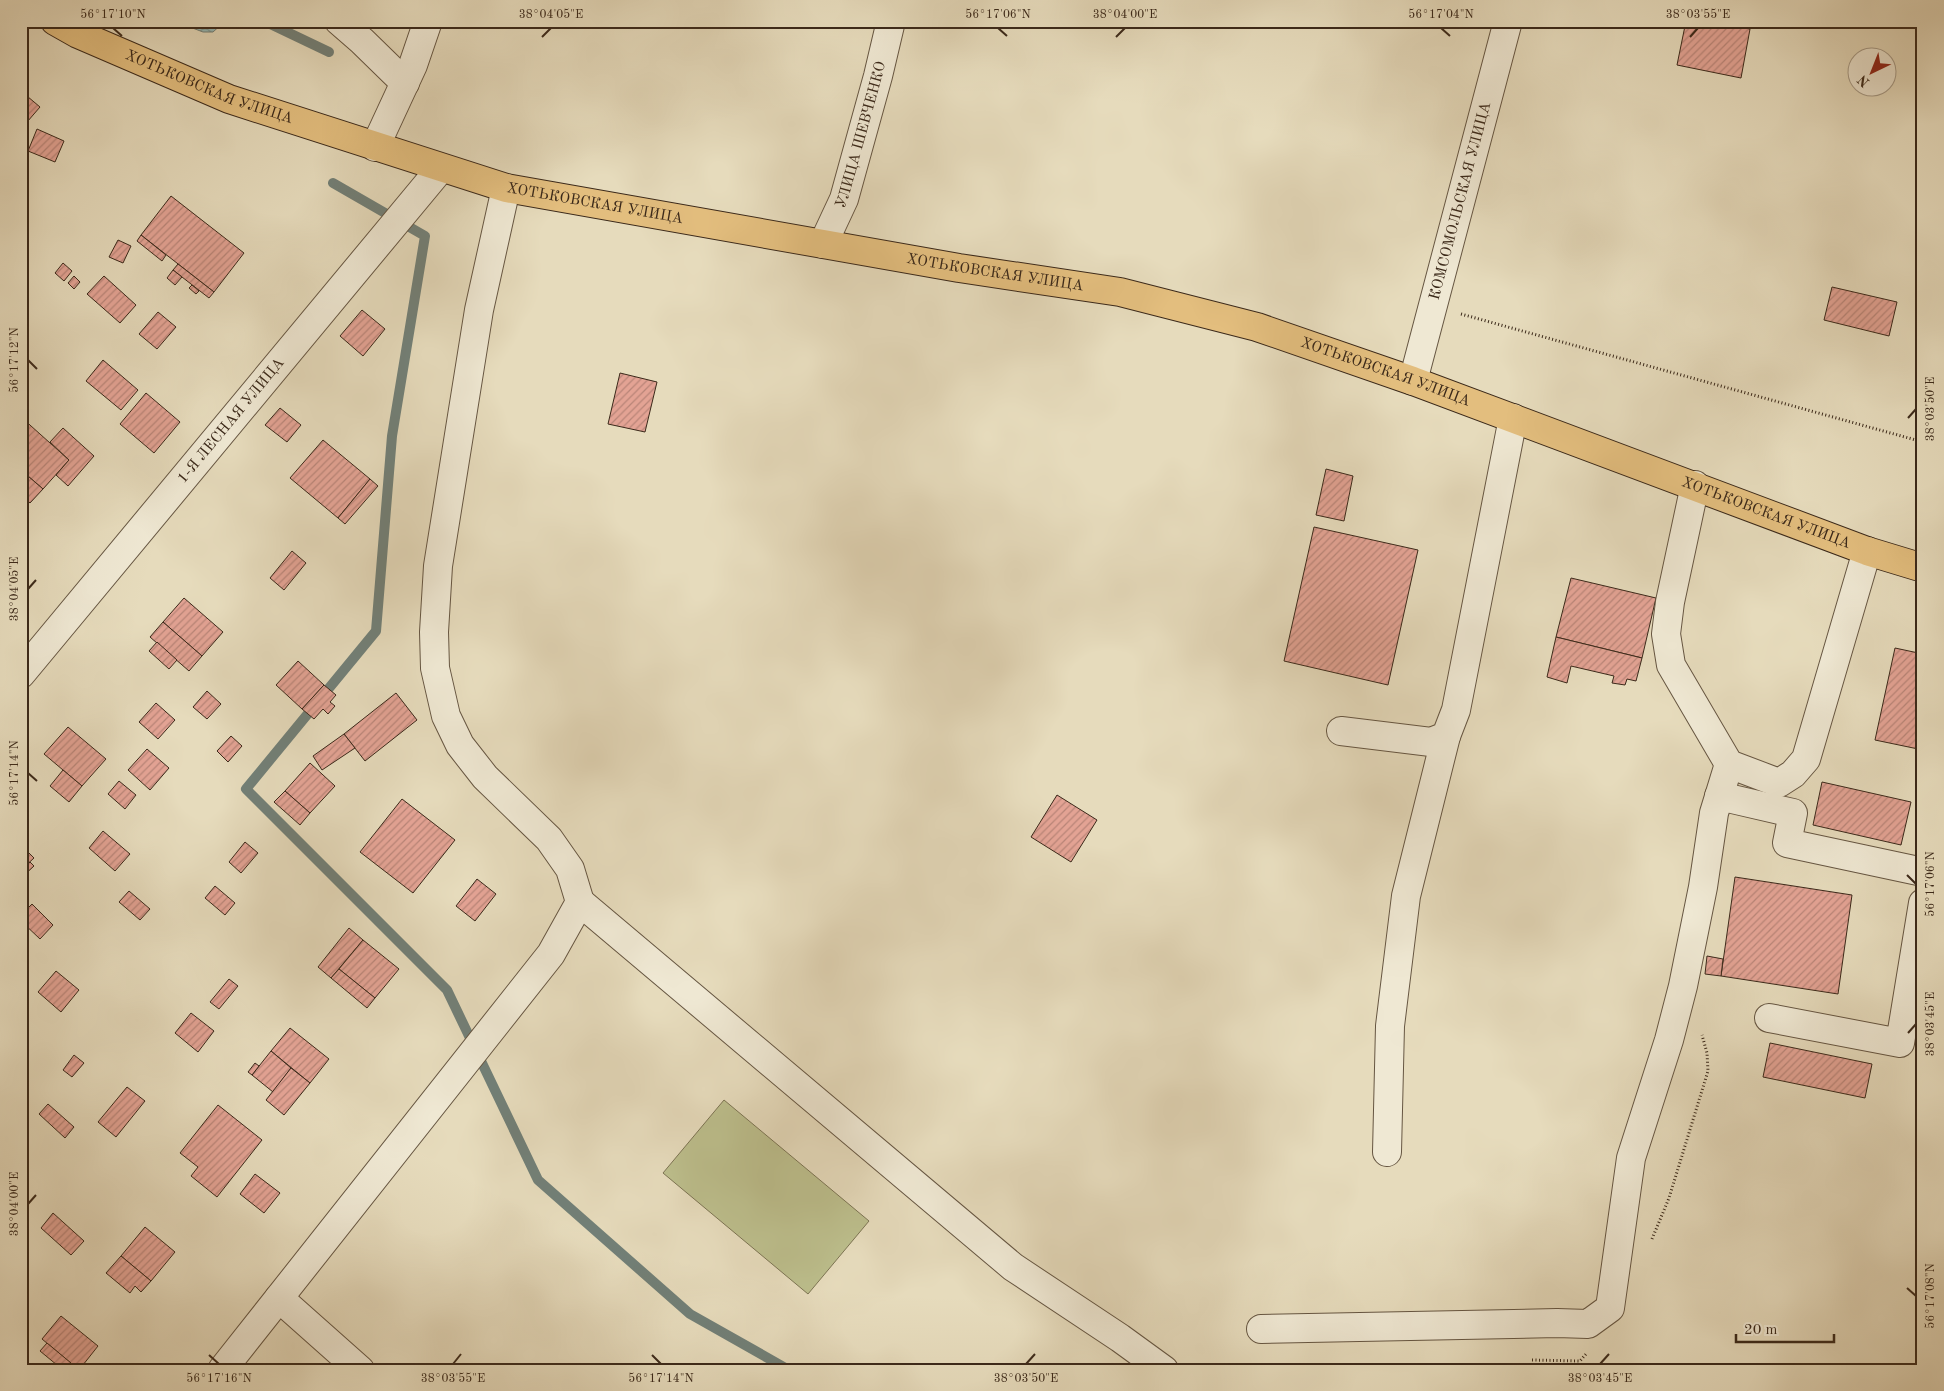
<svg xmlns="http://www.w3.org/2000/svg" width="1944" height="1391" viewBox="0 0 1944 1391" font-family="'Old Standard TT',serif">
  <defs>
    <pattern id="water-waves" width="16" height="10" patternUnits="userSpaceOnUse" patternTransform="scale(1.25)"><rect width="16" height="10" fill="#97bab7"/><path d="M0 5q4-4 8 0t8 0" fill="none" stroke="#7c9794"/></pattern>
    <pattern id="building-hatch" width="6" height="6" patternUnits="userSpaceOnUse" patternTransform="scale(1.25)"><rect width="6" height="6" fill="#e3a394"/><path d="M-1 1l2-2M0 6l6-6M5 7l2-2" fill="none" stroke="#b98578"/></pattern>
  </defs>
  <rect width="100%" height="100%" fill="#e6dbbc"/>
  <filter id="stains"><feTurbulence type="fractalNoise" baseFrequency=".004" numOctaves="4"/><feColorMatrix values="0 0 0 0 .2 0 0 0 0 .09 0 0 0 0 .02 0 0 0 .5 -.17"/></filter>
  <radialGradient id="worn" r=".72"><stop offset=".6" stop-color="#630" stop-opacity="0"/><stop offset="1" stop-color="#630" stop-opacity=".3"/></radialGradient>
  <path fill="#bcbe8c" stroke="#7c7453" d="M 724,1100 L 869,1221 L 808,1294 L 663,1173 Z"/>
  <path fill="url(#water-waves)" stroke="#728078" d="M 174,21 L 223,21 L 224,22 L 213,32 L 203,32 Z"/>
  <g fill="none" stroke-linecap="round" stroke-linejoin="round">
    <g stroke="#728078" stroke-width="10">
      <path d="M 264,21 L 329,52"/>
      <path d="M 333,183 L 425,236 L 392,436 L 376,631 L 246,789 L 447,990 L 538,1180 L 690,1314 L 789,1370"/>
    </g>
  </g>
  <g fill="url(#building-hatch)" stroke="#3b291a">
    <path d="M 1686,21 L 1711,21 L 1750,29 L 1741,78 L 1677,65 Z"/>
    <path d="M 21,91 L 40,107 L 21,129 Z"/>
    <path d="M 37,129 L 64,141 L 55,162 L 28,151 Z"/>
    <path d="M 171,196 L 244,253 L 214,292 L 141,235 Z"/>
    <path d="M 141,235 L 166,255 L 162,261 L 137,241 Z"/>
    <path d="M 118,240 L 131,246 L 123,263 L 109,257 Z"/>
    <path d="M 63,263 L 72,271 L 64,281 L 55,273 Z"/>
    <path d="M 178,264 L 214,292 L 209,298 L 173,270 Z"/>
    <path d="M 173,270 L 182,277 L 175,285 L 167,278 Z"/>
    <path d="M 74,276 L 80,282 L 74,289 L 68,283 Z"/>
    <path d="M 104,276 L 136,305 L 120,323 L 87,294 Z"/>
    <path d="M 192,285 L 199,291 L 196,294 L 189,288 Z"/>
    <path d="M 1832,287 L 1897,302 L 1889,336 L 1824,320 Z"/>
    <path d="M 362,310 L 385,329 L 363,356 L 340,336 Z"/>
    <path d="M 158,312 L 176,327 L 157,349 L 139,334 Z"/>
    <path d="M 103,360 L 138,390 L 121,410 L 86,381 Z"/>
    <path d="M 620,373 L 657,382 L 645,432 L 608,424 Z"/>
    <path d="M 146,393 L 180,422 L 154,453 L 120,424 Z"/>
    <path d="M 280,408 L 301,425 L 287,442 L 265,425 Z"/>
    <path d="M 21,417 L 69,460 L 43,489 L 21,470 Z"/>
    <path d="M 63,428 L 94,456 L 68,486 L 56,475 L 69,460 L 50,442 Z"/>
    <path d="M 323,440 L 370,479 L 338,518 L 290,478 Z"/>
    <path d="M 1326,469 L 1353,476 L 1344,521 L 1316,515 Z"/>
    <path d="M 21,470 L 43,489 L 30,503 L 21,495 Z"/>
    <path d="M 370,479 L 378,486 L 345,524 L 338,518 Z"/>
    <path d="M 1314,527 L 1418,550 L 1388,685 L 1284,661 Z"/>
    <path d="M 292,551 L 306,563 L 284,590 L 270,578 Z"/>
    <path d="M 1571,578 L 1656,598 L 1642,658 L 1556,637 Z"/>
    <path d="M 184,598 L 223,632 L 202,656 L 163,622 Z"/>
    <path d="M 163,622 L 202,656 L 189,671 L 150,637 Z"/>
    <path d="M 1556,637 L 1642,658 L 1636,681 L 1627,679 L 1625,685 L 1612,683 L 1614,676 L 1571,666 L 1567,683 L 1547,677 Z"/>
    <path d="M 157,642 L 177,660 L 169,669 L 149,651 Z"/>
    <path d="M 1895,648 L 1923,654 L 1923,750 L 1875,740 Z"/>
    <path d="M 298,661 L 324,685 L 302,709 L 276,685 Z"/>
    <path d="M 324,685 L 336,695 L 330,702 L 335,706 L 328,714 L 323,709 L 314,719 L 302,709 Z"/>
    <path d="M 207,691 L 221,704 L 207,719 L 193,707 Z"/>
    <path d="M 396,693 L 417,720 L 365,761 L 344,734 Z"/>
    <path d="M 156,703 L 175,720 L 158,739 L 139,722 Z"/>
    <path d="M 68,727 L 106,759 L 82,786 L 44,754 Z"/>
    <path d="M 344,734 L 355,748 L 322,770 L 313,756 Z"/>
    <path d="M 231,736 L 242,746 L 228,762 L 217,751 Z"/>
    <path d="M 147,749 L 169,768 L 150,790 L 128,770 Z"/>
    <path d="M 310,763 L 335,786 L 310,813 L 285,791 Z"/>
    <path d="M 63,770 L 82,786 L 69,802 L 50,786 Z"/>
    <path d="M 119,781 L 136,795 L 125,809 L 108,794 Z"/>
    <path d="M 1822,782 L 1911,802 L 1901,845 L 1813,825 Z"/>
    <path d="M 285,791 L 310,813 L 300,825 L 274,802 Z"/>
    <path d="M 1057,795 L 1097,820 L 1071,862 L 1031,837 Z"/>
    <path d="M 402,799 L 455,840 L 413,893 L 360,852 Z"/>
    <path d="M 103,831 L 130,854 L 115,871 L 89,848 Z"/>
    <path d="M 245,842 L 258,853 L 241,873 L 229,862 Z"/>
    <path d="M 21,845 L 34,858 L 21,870 Z"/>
    <path d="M 30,862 L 34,866 L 21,878 L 21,870 Z"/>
    <path d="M 1735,877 L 1852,895 L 1838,994 L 1721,976 Z"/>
    <path d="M 477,879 L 496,894 L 475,921 L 456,906 Z"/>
    <path d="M 215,886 L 235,903 L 225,915 L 205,898 Z"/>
    <path d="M 129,891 L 150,909 L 140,920 L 119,902 Z"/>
    <path d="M 32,904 L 53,925 L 40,939 L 21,921 L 21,915 Z"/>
    <path d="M 349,928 L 363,940 L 331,978 L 318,967 Z"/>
    <path d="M 363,940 L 399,969 L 375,998 L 339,969 Z"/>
    <path d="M 1707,956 L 1723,959 L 1721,976 L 1705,974 Z"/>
    <path d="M 339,969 L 375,998 L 367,1008 L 331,978 Z"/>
    <path d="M 56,971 L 79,990 L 61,1012 L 38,992 Z"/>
    <path d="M 229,979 L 238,986 L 219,1009 L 210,1002 Z"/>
    <path d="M 191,1013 L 214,1031 L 198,1052 L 175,1033 Z"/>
    <path d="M 290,1028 L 329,1059 L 310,1083 L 271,1051 Z"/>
    <path d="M 1770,1043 L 1872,1064 L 1865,1098 L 1763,1077 Z"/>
    <path d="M 271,1051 L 291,1068 L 273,1092 L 252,1075 Z"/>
    <path d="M 74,1055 L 84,1063 L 72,1077 L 63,1070 Z"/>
    <path d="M 255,1063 L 259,1066 L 252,1075 L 248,1072 Z"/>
    <path d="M 291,1068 L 310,1083 L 284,1115 L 266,1100 Z"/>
    <path d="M 127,1087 L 145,1101 L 116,1137 L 98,1122 Z"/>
    <path d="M 48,1104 L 74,1127 L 65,1138 L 39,1114 Z"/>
    <path d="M 218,1105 L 262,1140 L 217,1197 L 191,1176 L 198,1167 L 180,1153 Z"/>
    <path d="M 255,1174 L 280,1193 L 264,1213 L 240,1194 Z"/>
    <path d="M 53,1213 L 84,1241 L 71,1255 L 41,1228 Z"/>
    <path d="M 145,1227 L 175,1252 L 151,1281 L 121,1256 Z"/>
    <path d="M 121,1256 L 151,1281 L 141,1292 L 135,1286 L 130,1293 L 106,1273 Z"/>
    <path d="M 61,1316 L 98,1346 L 79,1370 L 42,1339 Z"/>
    <path d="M 47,1343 L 71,1363 L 66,1370 L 63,1370 L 40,1351 Z"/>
  </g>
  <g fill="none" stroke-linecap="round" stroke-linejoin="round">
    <g stroke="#665642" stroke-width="30">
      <g id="minor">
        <path d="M 339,21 L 362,41 L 405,83"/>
        <path d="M 375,147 L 413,65 L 428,21"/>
        <path id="s1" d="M 823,244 L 844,199 L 878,76 L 891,21"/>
        <path id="s2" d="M 1413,381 L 1508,21"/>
        <path d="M 1695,485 L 1670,602 L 1666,634 L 1671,665 L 1729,764 L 1779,783 L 1793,774 L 1806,759 L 1867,551"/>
        <path id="s3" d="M 21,674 L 441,168"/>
        <path d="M 1341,731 L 1431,742 L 1446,736 L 1456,710 L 1513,418"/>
        <path d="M 1719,796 L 1793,813 L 1787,843 L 1923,872"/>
        <path d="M 580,902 L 1013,1267 L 1120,1338 L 1164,1370"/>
        <path d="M 1769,1018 L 1900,1043 L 1923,903"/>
        <path d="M 1387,1152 L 1390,1026 L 1406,896 L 1446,736"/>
        <path d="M 279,1298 L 360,1370"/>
        <path d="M 1261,1329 L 1557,1323 L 1588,1324 L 1610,1308 L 1631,1158 L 1669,1040 L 1683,986 L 1703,887 L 1714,813 L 1729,764"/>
        <path d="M 222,1370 L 551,954 L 580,902 L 570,869 L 549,839 L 485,777 L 460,745 L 446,716 L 435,668 L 434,632 L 438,566 L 479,310 L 506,188"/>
      </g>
    </g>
    <g stroke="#3b291a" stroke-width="30">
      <g id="major">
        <path id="s4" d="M 55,21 L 78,34 L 229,99 L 506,188 L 959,268 L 1120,292 L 1257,327 L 1413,381 L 1867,551 L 1923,568"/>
      </g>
    </g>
    <g stroke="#3b291a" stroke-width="3" stroke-dasharray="1 2.5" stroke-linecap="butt">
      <path d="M 1461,314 L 1923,442"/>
      <path d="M 1652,1239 L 1669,1198 L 1708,1071 L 1707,1053 L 1702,1035"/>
      <path d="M 1532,1360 L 1580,1361 L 1586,1354"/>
    </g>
    <use href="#minor" stroke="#efe8d3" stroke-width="28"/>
    <use href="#major" stroke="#e3be7e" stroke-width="28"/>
  </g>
  <path fill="none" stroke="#3b291a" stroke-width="2" d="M 113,28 L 122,36M 998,28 L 1007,36M 1441,28 L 1450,36M 542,37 L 551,28M 1116,37 L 1125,28M 1690,37 L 1698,28M 28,360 L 37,369M 1908,418 L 1916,409M 28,589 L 36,580M 28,773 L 37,781M 1907,875 L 1916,884M 1908,1033 L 1916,1024M 28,1204 L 36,1195M 1907,1288 L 1916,1296M 209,1355 L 219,1364M 652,1355 L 661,1364M 453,1364 L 461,1354M 1026,1364 L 1035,1354M 1600,1364 L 1609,1354"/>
  <g text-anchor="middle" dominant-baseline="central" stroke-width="4" stroke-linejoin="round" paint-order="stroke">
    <g font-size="15" fill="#3b291a" stroke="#efe8d3">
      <text stroke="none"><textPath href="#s4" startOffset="168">ХОТЬКОВСКАЯ УЛИЦА</textPath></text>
      <text stroke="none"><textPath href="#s1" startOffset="116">УЛИЦА ШЕВЧЕНКО</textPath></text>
      <text stroke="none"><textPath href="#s2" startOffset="186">КОМСОМОЛЬСКАЯ УЛИЦА</textPath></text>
      <text stroke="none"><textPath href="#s4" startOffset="572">ХОТЬКОВСКАЯ УЛИЦА</textPath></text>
      <text stroke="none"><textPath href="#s4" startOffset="978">ХОТЬКОВСКАЯ УЛИЦА</textPath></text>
      <text stroke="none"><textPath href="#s4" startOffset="1382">ХОТЬКОВСКАЯ УЛИЦА</textPath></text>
      <text stroke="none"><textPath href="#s3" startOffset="329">1-Я ЛЕСНАЯ УЛИЦА</textPath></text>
      <text stroke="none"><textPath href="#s4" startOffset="1788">ХОТЬКОВСКАЯ УЛИЦА</textPath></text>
    </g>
  </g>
  <rect width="1944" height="1391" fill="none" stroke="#e6dbbc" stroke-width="55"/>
  <g transform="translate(1872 72) rotate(223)"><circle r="24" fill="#efe8d3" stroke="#a79c89"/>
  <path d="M0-4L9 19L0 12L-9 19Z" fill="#8f2418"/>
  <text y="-8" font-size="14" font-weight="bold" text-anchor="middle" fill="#3b291a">N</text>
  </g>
  <path d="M1736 1334v8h98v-8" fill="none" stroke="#3b291a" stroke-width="2.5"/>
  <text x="1744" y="1334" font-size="15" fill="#3b291a" stroke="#efe8d3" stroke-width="4" paint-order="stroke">20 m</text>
  <rect x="28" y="28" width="1888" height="1336" fill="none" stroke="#3b291a" stroke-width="2"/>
  <g font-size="12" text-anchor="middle" fill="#3b291a">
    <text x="113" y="18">56°17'10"N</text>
    <text x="551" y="18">38°04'05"E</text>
    <text x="998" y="18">56°17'06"N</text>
    <text x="1125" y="18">38°04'00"E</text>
    <text x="1441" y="18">56°17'04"N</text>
    <text x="1698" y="18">38°03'55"E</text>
    <text transform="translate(14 360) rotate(-90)" y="4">56°17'12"N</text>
    <text transform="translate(1930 409) rotate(-90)" y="4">38°03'50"E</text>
    <text transform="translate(14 589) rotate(-90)" y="4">38°04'05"E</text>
    <text transform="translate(14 773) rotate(-90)" y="4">56°17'14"N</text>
    <text transform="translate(1930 884) rotate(-90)" y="4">56°17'06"N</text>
    <text transform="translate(1930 1024) rotate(-90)" y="4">38°03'45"E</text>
    <text transform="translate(14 1204) rotate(-90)" y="4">38°04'00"E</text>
    <text transform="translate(1930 1296) rotate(-90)" y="4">56°17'08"N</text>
    <text x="219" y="1382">56°17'16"N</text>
    <text x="453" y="1382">38°03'55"E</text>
    <text x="661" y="1382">56°17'14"N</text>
    <text x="1026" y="1382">38°03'50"E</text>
    <text x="1600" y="1382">38°03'45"E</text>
  </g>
  <rect width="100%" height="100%" filter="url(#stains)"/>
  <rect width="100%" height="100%" fill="url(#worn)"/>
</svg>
